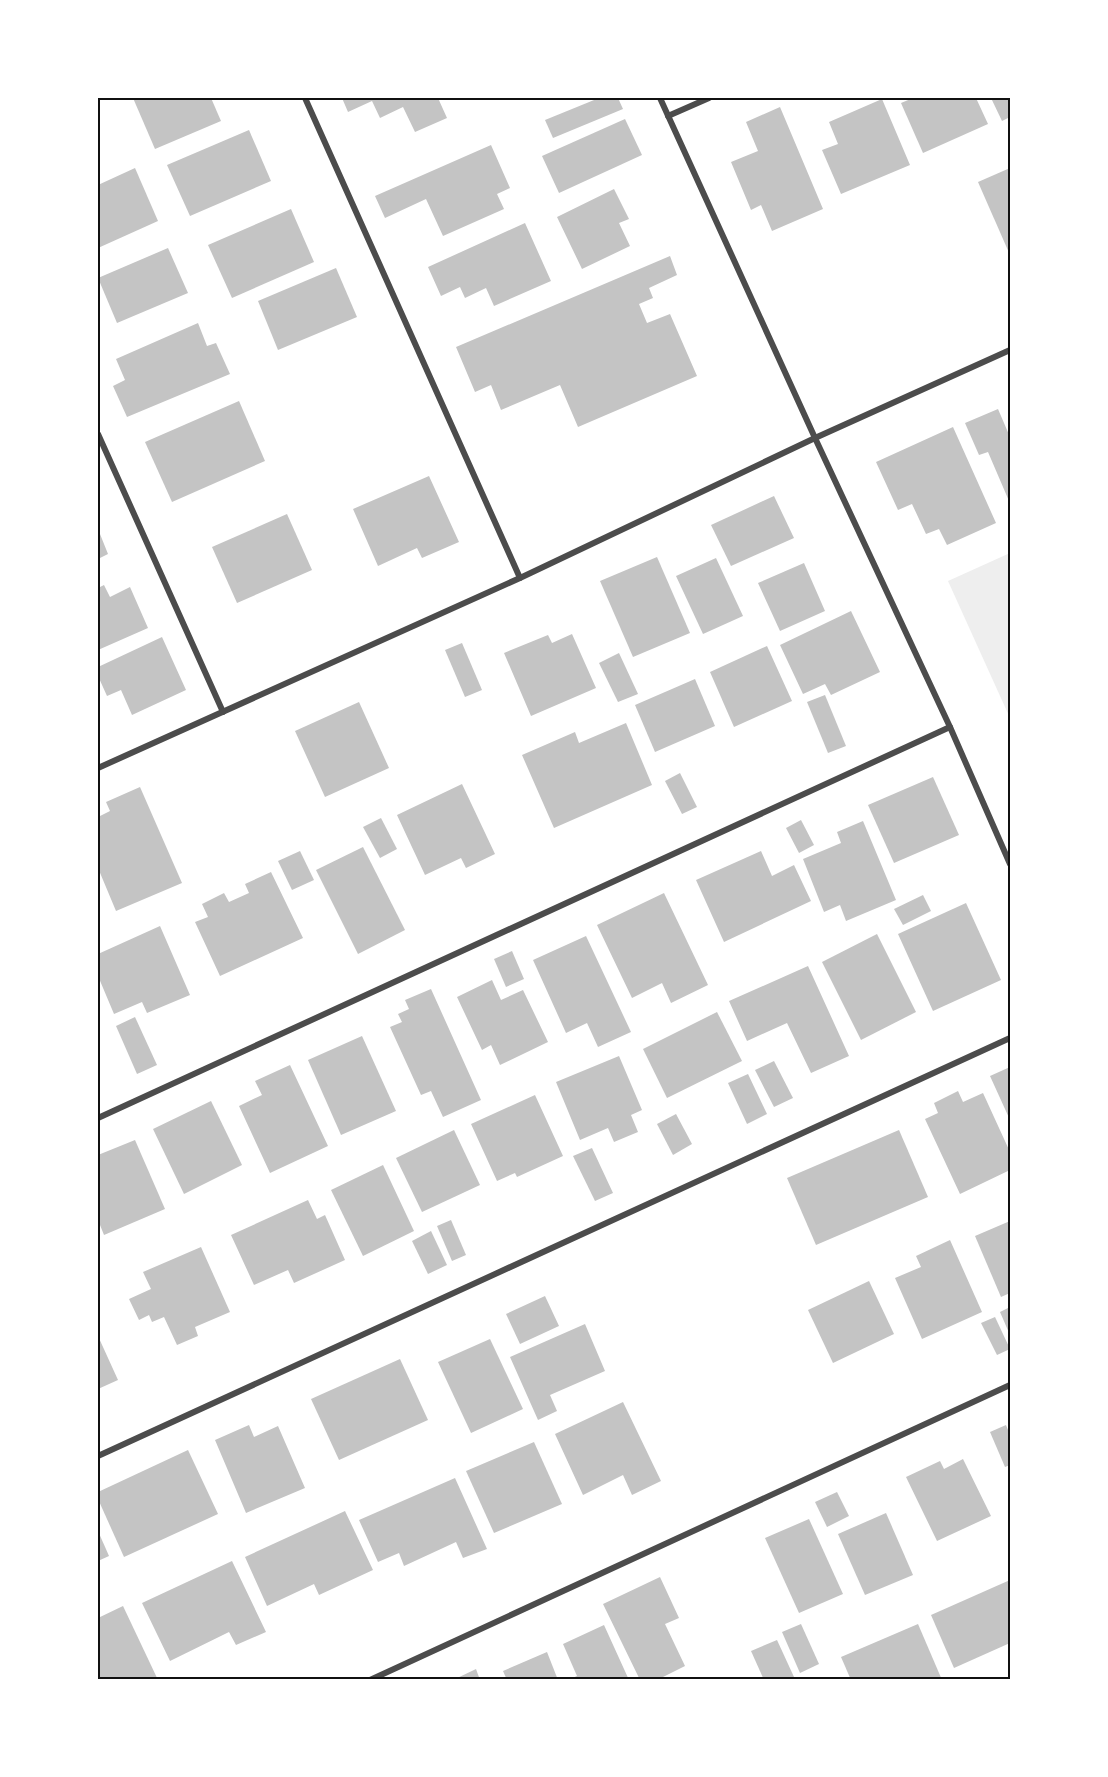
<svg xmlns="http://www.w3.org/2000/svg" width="1108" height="1777" viewBox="0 0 1108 1777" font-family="'Alegreya Sans',sans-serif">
  <rect width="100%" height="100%" fill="#fff"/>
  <path fill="#eee" d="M 1010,553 L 1010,718 L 948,581 Z"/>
  <g fill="#c4c4c4">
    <path d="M 133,98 L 211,98 L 221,121 L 155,149 Z"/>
    <path d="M 342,98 L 438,98 L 447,118 L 415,132 L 403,107 L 380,118 L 372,101 L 348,112 Z"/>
    <path d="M 599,98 L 618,98 L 623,109 L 553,138 L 545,120 Z"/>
    <path d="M 913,98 L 976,98 L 988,124 L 923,153 L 901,103 Z"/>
    <path d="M 991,98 L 1010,98 L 1010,117 L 1002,121 Z"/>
    <path d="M 882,99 L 910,165 L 841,194 L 822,150 L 838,144 L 829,122 Z"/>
    <path d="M 780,107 L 823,209 L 772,231 L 761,205 L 751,210 L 731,162 L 758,151 L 746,122 Z"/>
    <path d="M 625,119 L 642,155 L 559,193 L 542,156 Z"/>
    <path d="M 249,130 L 271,181 L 190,216 L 167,165 Z"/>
    <path d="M 491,145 L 510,188 L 497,194 L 504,209 L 443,236 L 426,199 L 385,218 L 375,196 Z"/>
    <path d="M 135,168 L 158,221 L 98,248 L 98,185 Z"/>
    <path d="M 1010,168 L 1010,255 L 978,182 Z"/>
    <path d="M 614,189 L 629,219 L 619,223 L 630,246 L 582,269 L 557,217 Z"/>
    <path d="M 291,209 L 314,262 L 232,298 L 208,245 Z"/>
    <path d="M 525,223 L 551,281 L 494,306 L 486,288 L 465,298 L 460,287 L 441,296 L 428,267 Z"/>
    <path d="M 168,248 L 188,293 L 117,323 L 98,278 Z"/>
    <path d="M 670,256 L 677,275 L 649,288 L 653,298 L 639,304 L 647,323 L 670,314 L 697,376 L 578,427 L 560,385 L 501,410 L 491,385 L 475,392 L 456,347 Z"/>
    <path d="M 336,268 L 357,317 L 278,350 L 258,301 Z"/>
    <path d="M 198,323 L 207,346 L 216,343 L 230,374 L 127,417 L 113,386 L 125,380 L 116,359 Z"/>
    <path d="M 239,401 L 265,461 L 172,502 L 145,442 Z"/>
    <path d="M 998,409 L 1010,437 L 1010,500 L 1009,501 L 988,452 L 979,455 L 965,423 Z"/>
    <path d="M 953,427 L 996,523 L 947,545 L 939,529 L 926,534 L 912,504 L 898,510 L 876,462 Z"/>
    <path d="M 429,476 L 459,542 L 422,558 L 417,548 L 378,566 L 353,509 Z"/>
    <path d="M 774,496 L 794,538 L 731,566 L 711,525 Z"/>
    <path d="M 287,514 L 312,570 L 237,603 L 212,547 Z"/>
    <path d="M 98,529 L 108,554 L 98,559 Z"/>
    <path d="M 657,557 L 690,633 L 633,657 L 600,581 Z"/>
    <path d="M 716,558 L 743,616 L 703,634 L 676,576 Z"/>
    <path d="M 804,563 L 825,611 L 780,631 L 758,583 Z"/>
    <path d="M 104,585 L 110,597 L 130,587 L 148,628 L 98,650 L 98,588 Z"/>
    <path d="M 851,611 L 880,672 L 831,695 L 825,684 L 803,694 L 780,645 Z"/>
    <path d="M 572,634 L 596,688 L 531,716 L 504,653 L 548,635 L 552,643 Z"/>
    <path d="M 162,637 L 186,690 L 132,715 L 121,690 L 107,696 L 98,676 L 98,667 Z"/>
    <path d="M 462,643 L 482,690 L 465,697 L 445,650 Z"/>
    <path d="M 767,646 L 792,701 L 734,727 L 710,672 Z"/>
    <path d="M 619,653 L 638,694 L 618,702 L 599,663 Z"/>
    <path d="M 695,679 L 715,726 L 655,752 L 635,705 Z"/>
    <path d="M 825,695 L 846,746 L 828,753 L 807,702 Z"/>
    <path d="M 359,702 L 389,768 L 325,797 L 295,731 Z"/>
    <path d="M 626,723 L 652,785 L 554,828 L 522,755 L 575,732 L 579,743 Z"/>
    <path d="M 680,773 L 697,807 L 682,814 L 665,781 Z"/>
    <path d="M 933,777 L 959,835 L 894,863 L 868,805 Z"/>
    <path d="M 462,784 L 495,854 L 466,868 L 461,858 L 425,875 L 397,815 Z"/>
    <path d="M 140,787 L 182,883 L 116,911 L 98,868 L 98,817 L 110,811 L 106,802 Z"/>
    <path d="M 381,818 L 397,849 L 380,858 L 363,827 Z"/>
    <path d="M 801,820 L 814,845 L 799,853 L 786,828 Z"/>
    <path d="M 863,821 L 896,900 L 846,921 L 840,905 L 824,912 L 803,859 L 841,843 L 837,832 Z"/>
    <path d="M 363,847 L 405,930 L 358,954 L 316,870 Z"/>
    <path d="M 300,851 L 314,880 L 292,890 L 278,861 Z"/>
    <path d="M 761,851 L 772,876 L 794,865 L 811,901 L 724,942 L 696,880 Z"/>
    <path d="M 271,872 L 303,938 L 220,976 L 195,922 L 208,917 L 202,904 L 224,893 L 229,902 L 249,893 L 245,884 Z"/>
    <path d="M 664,893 L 708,985 L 671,1003 L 662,983 L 632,998 L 597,925 Z"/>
    <path d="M 923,895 L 931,911 L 903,925 L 894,909 Z"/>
    <path d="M 966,903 L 1001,980 L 933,1011 L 898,934 Z"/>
    <path d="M 160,926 L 190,995 L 147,1013 L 142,1002 L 114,1014 L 98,976 L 98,954 Z"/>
    <path d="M 877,934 L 916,1012 L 861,1040 L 822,962 Z"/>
    <path d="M 586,936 L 631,1032 L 598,1047 L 587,1023 L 566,1033 L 533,960 Z"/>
    <path d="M 512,951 L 524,979 L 506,987 L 494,959 Z"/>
    <path d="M 808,966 L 849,1056 L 811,1073 L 787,1023 L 747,1041 L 729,1001 Z"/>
    <path d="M 492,980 L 501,1000 L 523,990 L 548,1042 L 500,1065 L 491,1045 L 482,1050 L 457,997 Z"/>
    <path d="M 431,989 L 481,1100 L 443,1117 L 431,1091 L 421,1095 L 390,1027 L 402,1022 L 398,1014 L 409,1009 L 405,1000 Z"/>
    <path d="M 717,1012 L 742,1061 L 667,1098 L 643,1049 Z"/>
    <path d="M 135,1017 L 157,1065 L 137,1074 L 116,1026 Z"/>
    <path d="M 362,1036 L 396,1111 L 341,1135 L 308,1060 Z"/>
    <path d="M 619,1056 L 642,1110 L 631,1115 L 638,1132 L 614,1142 L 608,1128 L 580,1140 L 556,1082 Z"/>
    <path d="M 774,1061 L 793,1098 L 774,1107 L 755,1070 Z"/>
    <path d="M 290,1065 L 328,1146 L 270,1173 L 239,1106 L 262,1095 L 255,1081 Z"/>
    <path d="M 1010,1067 L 1010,1120 L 990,1076 Z"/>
    <path d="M 748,1074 L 767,1114 L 747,1124 L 728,1083 Z"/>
    <path d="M 958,1091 L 963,1102 L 983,1093 L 1010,1152 L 1010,1170 L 960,1194 L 925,1119 L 938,1113 L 934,1103 Z"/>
    <path d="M 535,1095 L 563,1156 L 517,1177 L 515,1173 L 497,1181 L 471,1124 Z"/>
    <path d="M 211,1101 L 242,1165 L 184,1194 L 153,1129 Z"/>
    <path d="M 676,1114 L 692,1144 L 673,1155 L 657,1124 Z"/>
    <path d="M 454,1130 L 480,1185 L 422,1212 L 396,1158 Z"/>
    <path d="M 899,1130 L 928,1197 L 816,1245 L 787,1178 Z"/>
    <path d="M 135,1140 L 165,1209 L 104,1235 L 98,1220 L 98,1155 Z"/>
    <path d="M 592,1148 L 613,1193 L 595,1201 L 573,1156 Z"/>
    <path d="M 383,1165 L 414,1231 L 363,1256 L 331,1190 Z"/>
    <path d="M 308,1200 L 317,1219 L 325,1215 L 345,1260 L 294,1283 L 288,1270 L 254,1285 L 231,1235 Z"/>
    <path d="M 451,1220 L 466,1255 L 452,1261 L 437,1226 Z"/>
    <path d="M 1010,1221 L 1010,1293 L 1001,1297 L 975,1236 Z"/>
    <path d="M 431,1231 L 447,1265 L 428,1274 L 412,1241 Z"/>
    <path d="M 950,1240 L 982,1312 L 922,1339 L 895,1278 L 921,1267 L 916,1256 Z"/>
    <path d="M 201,1247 L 230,1312 L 195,1327 L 198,1336 L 177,1345 L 164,1317 L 152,1322 L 149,1315 L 139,1320 L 129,1299 L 151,1289 L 143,1272 Z"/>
    <path d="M 869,1281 L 894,1334 L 833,1363 L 808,1310 Z"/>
    <path d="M 545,1296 L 559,1326 L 520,1344 L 506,1314 Z"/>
    <path d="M 1010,1307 L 1010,1335 L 1000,1312 Z"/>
    <path d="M 995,1317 L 1010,1349 L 997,1355 L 981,1323 Z"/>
    <path d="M 585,1324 L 605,1371 L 550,1395 L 557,1411 L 538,1420 L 510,1357 Z"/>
    <path d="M 98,1336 L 118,1380 L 98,1389 Z"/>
    <path d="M 490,1339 L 523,1409 L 471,1433 L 438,1362 Z"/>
    <path d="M 400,1359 L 428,1420 L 339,1460 L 311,1399 Z"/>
    <path d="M 623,1402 L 661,1481 L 632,1495 L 623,1475 L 583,1495 L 555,1434 Z"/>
    <path d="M 249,1425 L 254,1437 L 278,1426 L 305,1488 L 246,1513 L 215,1440 Z"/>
    <path d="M 1006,1425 L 1010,1435 L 1010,1465 L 1005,1467 L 990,1432 Z"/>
    <path d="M 534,1442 L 562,1504 L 494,1533 L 466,1471 Z"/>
    <path d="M 188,1450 L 218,1514 L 124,1557 L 98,1499 L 98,1492 Z"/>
    <path d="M 963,1459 L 991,1516 L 937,1541 L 906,1477 L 940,1461 L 944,1469 Z"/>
    <path d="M 455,1478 L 487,1549 L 463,1558 L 456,1542 L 404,1566 L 399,1553 L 378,1562 L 359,1520 Z"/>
    <path d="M 837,1492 L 849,1516 L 827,1527 L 815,1502 Z"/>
    <path d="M 345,1511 L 373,1570 L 319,1595 L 314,1584 L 267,1606 L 245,1557 Z"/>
    <path d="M 886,1513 L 913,1575 L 865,1595 L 838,1534 Z"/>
    <path d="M 809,1519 L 843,1594 L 799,1613 L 765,1538 Z"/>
    <path d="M 98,1531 L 109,1556 L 98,1561 Z"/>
    <path d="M 232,1561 L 266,1632 L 236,1645 L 229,1632 L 170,1661 L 142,1603 Z"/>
    <path d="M 660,1577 L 679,1618 L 665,1624 L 685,1666 L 657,1680 L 640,1680 L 603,1604 Z"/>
    <path d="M 1010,1580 L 1010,1643 L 954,1668 L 931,1615 Z"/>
    <path d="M 123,1606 L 158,1680 L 98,1680 L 98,1618 Z"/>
    <path d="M 801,1624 L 819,1664 L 800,1673 L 782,1632 Z"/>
    <path d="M 918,1624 L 942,1680 L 851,1680 L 841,1657 Z"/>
    <path d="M 604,1625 L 629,1680 L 568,1680 L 577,1676 L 563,1644 Z"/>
    <path d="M 777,1640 L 794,1677 L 788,1680 L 764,1680 L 751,1651 Z"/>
    <path d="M 547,1652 L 558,1680 L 507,1680 L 503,1671 Z"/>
    <path d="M 476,1669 L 480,1680 L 453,1680 Z"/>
  </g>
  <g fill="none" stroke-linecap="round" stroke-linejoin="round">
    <g stroke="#4c4c4c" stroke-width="6">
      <path d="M 305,98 L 520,578"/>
      <path d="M 660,98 L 815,438 L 950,727 L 1010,864"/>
      <path d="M 668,116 L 709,98"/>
      <path d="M 98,434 L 223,712"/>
      <path d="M 98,768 L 520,578 L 815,438 L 1010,350"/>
      <path d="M 98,1118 L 950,727"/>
      <path d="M 98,1456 L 1010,1038"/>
      <path d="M 370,1680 L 1010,1385"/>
    </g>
  </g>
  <rect width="1108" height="1777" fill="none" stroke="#ffffff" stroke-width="198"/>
  <rect x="99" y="99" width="910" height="1579" fill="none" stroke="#111" stroke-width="2"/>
</svg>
